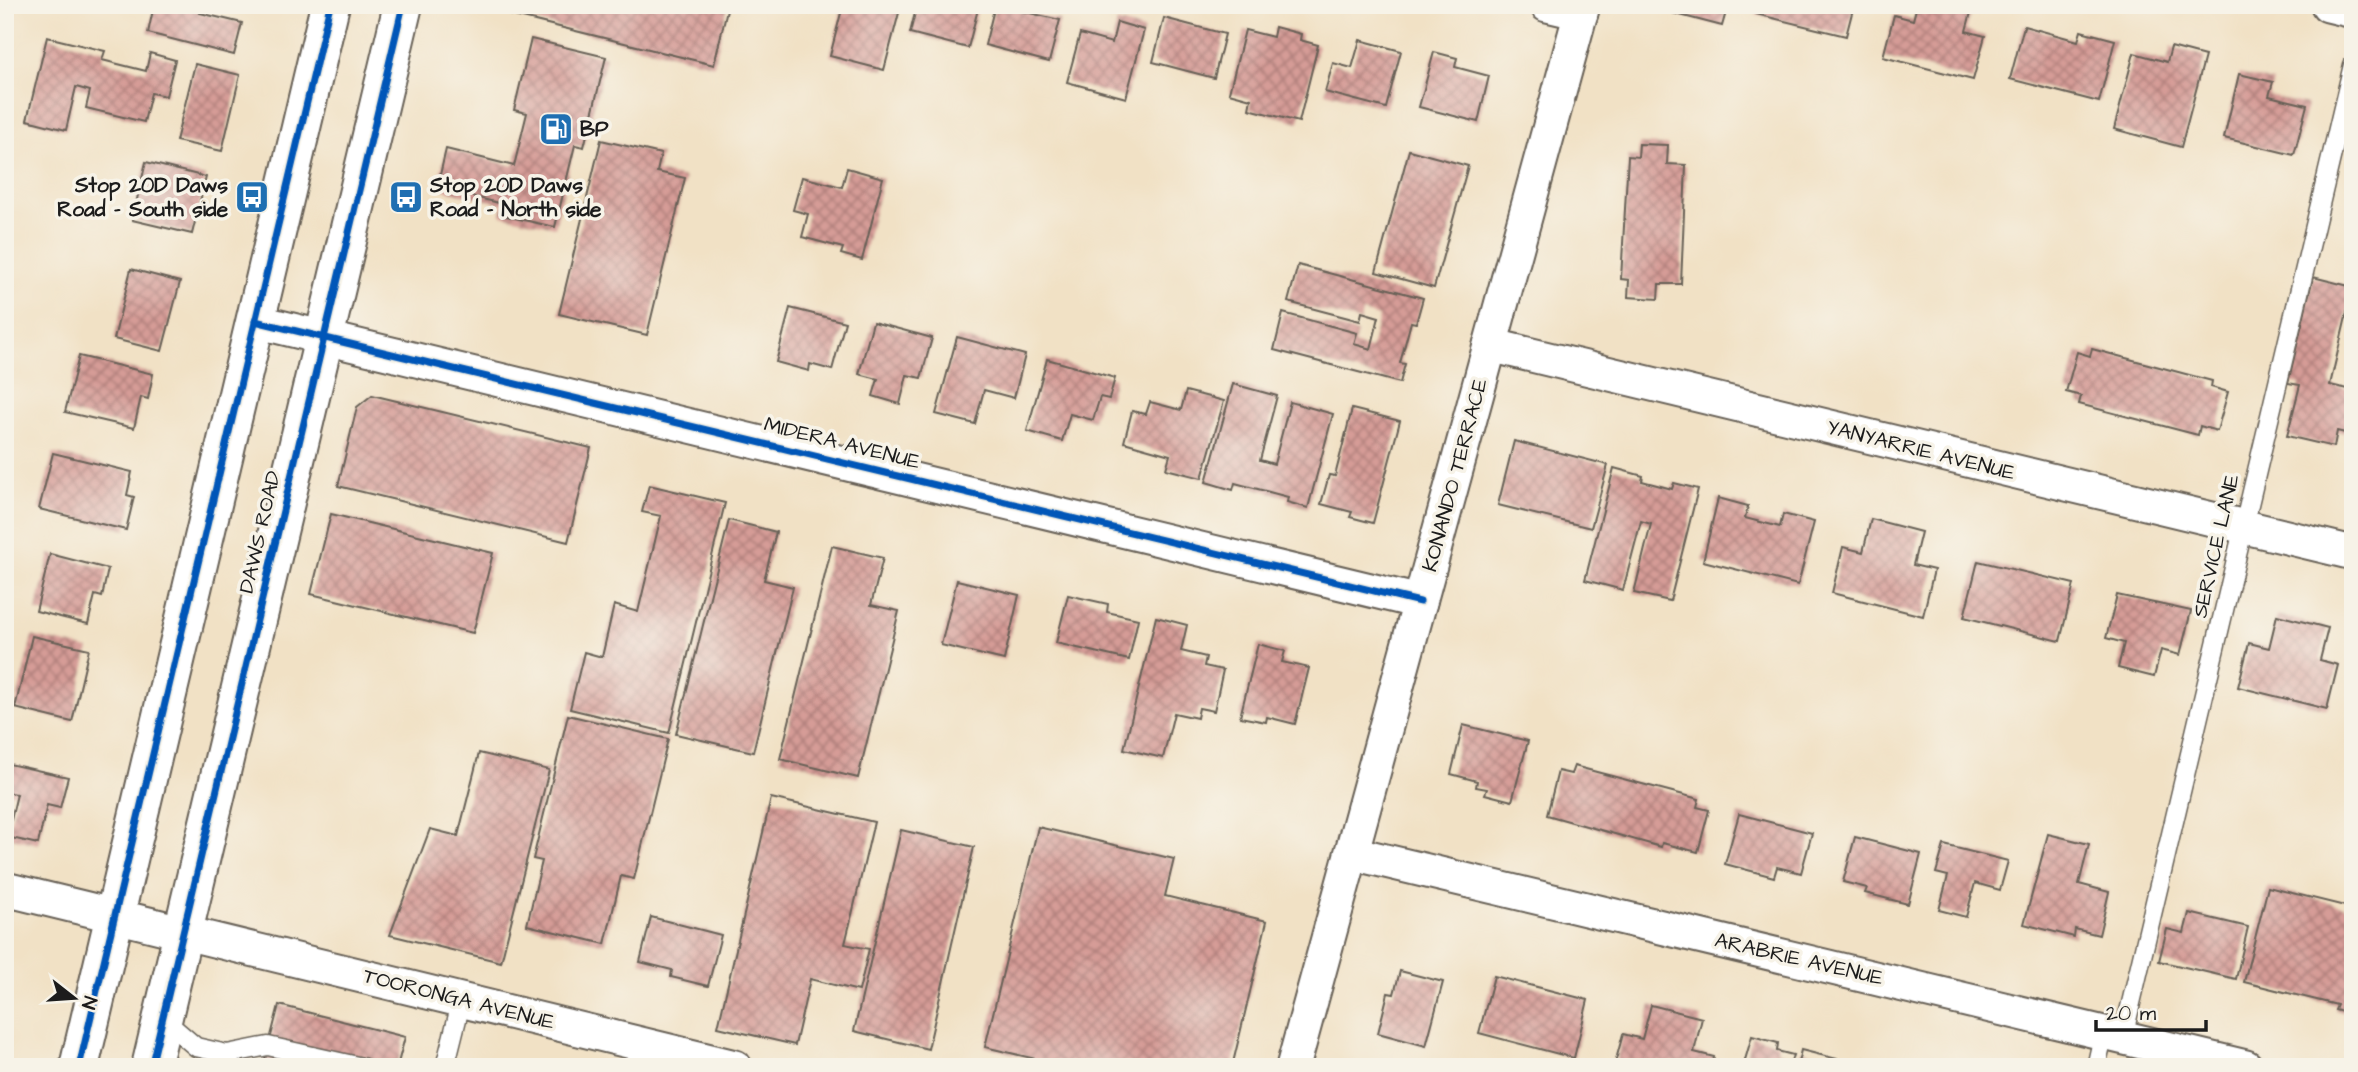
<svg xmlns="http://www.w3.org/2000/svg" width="2358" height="1072" viewBox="0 0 2358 1072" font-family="'Architects Daughter',sans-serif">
  <defs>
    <pattern id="building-cross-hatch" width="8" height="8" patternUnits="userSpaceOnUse" patternTransform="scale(1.75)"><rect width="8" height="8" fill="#d69c97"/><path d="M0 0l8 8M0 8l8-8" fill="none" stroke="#ad7e7a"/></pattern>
  </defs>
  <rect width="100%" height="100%" fill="#f7f3e8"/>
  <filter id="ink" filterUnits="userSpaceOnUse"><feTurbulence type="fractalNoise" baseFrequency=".0143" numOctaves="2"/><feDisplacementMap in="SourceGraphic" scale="14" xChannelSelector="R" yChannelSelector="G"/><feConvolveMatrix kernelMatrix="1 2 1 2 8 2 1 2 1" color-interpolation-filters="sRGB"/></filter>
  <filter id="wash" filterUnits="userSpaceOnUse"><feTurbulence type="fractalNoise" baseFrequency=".00686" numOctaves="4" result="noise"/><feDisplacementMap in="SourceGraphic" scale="28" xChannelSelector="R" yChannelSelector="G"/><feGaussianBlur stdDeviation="1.57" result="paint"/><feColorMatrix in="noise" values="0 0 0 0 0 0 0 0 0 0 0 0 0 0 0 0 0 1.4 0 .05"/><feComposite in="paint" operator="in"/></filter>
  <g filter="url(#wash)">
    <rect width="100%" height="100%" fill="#f1e1c5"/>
    <g id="blocks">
      <g fill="url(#building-cross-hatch)">
        <path d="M 154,5 L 202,5 L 200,13 L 242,23 L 234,55 L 148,33 Z"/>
        <path d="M 470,5 L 728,5 L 714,65 Z"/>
        <path d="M 843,5 L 901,5 L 884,70 L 830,56 Z"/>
        <path d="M 917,5 L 979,5 L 968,48 L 910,33 Z"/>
        <path d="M 995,5 L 1060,20 L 1049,62 L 985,45 Z"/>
        <path d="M 1658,5 L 1728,5 L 1722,26 L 1657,9 Z"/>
        <path d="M 1758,5 L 1854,5 L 1846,36 L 1756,14 Z"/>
        <path d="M 1917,5 L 1973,5 L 1966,31 L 1985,36 L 1973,80 L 1883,57 L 1894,15 L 1913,20 Z"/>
        <path d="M 1164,18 L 1225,34 L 1214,78 L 1153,62 Z"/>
        <path d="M 1117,22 L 1144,30 L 1126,98 L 1067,82 L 1080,34 L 1112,43 Z"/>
        <path d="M 2024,26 L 2078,41 L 2081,31 L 2115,40 L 2099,102 L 2010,79 Z"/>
        <path d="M 1275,27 L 1301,34 L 1300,40 L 1318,45 L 1299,122 L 1249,109 L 1251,99 L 1229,93 L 1245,30 L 1273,37 Z"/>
        <path d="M 47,37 L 105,51 L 102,60 L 146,71 L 150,53 L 175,60 L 166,96 L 151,93 L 144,122 L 86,108 L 90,91 L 76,87 L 66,130 L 27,120 Z"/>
        <path d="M 531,39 L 606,57 L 584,147 L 575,145 L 555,227 L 501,215 L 503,204 L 437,188 L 446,149 L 514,166 L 527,113 L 514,110 Z"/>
        <path d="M 1360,40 L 1401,51 L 1386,108 L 1325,92 L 1333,63 L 1352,68 Z"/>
        <path d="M 2171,47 L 2205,56 L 2181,147 L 2114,129 L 2134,53 L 2167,62 Z"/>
        <path d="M 1434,52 L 1457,58 L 1455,67 L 1489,76 L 1478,122 L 1419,107 Z"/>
        <path d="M 195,64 L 240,75 L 222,151 L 176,141 Z"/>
        <path d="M 2239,74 L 2273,82 L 2269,96 L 2307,105 L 2294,155 L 2224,138 Z"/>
        <path d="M 601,140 L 661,154 L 657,172 L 685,178 L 647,335 L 559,314 Z"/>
        <path d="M 1639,144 L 1668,145 L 1667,164 L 1686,165 L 1681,284 L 1659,284 L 1658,299 L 1628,297 L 1629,280 L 1621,279 L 1628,156 L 1638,157 Z"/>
        <path d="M 1409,150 L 1468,166 L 1434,288 L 1376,272 Z"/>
        <path d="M 146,162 L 206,177 L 192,234 L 132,220 Z"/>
        <path d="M 847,168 L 883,178 L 862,260 L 841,254 L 843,248 L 802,237 L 808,214 L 793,210 L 802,177 L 842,187 Z"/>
        <path d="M 1298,265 L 1423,298 L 1416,323 L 1411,322 L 1400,363 L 1405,364 L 1400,383 L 1274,350 L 1283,313 L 1357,333 L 1354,344 L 1371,349 L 1379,317 L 1362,312 L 1360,321 L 1288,302 Z"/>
        <path d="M 131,269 L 180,282 L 162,351 L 114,339 Z"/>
        <path d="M 2313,277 L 2353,287 L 2330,385 L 2353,390 L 2353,435 L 2337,431 L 2334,447 L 2287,436 L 2300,385 L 2288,383 Z"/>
        <path d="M 790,308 L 845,322 L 832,370 L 810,364 L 809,371 L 776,362 Z"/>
        <path d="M 873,322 L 932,338 L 921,378 L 907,375 L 900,404 L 873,396 L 878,379 L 859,374 Z"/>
        <path d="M 957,337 L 1025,355 L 1014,398 L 984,390 L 975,424 L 936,414 Z"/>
        <path d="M 2092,349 L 2212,381 L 2211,387 L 2228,392 L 2217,431 L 2200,426 L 2198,435 L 2079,404 L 2081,396 L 2066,392 L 2077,352 L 2090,356 Z"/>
        <path d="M 79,356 L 153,374 L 148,399 L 141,397 L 134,428 L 65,412 Z"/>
        <path d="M 1047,359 L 1115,378 L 1109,399 L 1100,397 L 1093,420 L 1070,414 L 1062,441 L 1027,431 Z"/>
        <path d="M 1233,384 L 1277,396 L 1260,460 L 1274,464 L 1290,402 L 1333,414 L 1308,508 L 1287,502 L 1288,497 L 1235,483 L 1233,490 L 1206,482 Z"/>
        <path d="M 1186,391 L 1224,401 L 1202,478 L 1166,469 L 1170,455 L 1124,442 L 1132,411 L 1146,414 L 1150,402 L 1181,410 Z"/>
        <path d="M 372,395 L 591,448 L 568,542 L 338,486 L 357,407 Z"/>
        <path d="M 1352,409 L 1400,421 L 1373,523 L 1350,517 L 1352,512 L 1321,504 L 1329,475 L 1335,476 Z"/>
        <path d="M 1514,441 L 1608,465 L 1591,528 L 1498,505 Z"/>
        <path d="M 53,453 L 132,472 L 127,495 L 134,497 L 126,530 L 39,509 Z"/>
        <path d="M 1614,468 L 1643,476 L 1642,481 L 1672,489 L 1674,483 L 1698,489 L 1670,601 L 1634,593 L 1651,524 L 1641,521 L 1623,590 L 1585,580 Z"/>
        <path d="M 649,485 L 725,503 L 669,733 L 570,709 L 584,652 L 602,657 L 614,605 L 638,612 L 661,516 L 642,512 Z"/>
        <path d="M 1718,498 L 1748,506 L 1745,518 L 1780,527 L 1783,514 L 1814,522 L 1798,585 L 1703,561 Z"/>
        <path d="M 331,514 L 493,553 L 473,633 L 311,594 Z"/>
        <path d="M 1871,519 L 1921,532 L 1913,565 L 1934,570 L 1923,616 L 1832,593 L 1843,547 L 1863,552 Z"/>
        <path d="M 729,520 L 776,532 L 764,580 L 793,587 L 753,752 L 676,734 Z"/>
        <path d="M 832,546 L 883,558 L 871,605 L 899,611 L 858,778 L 780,759 Z"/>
        <path d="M 50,554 L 108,569 L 102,597 L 95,595 L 88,624 L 36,611 Z"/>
        <path d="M 1978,561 L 2074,584 L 2060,641 L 1964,617 Z"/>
        <path d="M 957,580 L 1019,595 L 1004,660 L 941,645 Z"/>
        <path d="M 1068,595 L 1108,604 L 1107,612 L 1138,619 L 1129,660 L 1056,643 Z"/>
        <path d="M 2117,595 L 2191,611 L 2180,655 L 2161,650 L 2154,677 L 2118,668 L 2124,643 L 2106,638 Z"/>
        <path d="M 2277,615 L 2328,628 L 2320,660 L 2338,665 L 2327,709 L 2238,687 L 2249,643 L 2269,648 Z"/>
        <path d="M 1156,617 L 1187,625 L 1181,651 L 1206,657 L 1204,666 L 1223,670 L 1214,711 L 1199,708 L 1197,718 L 1174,713 L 1163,758 L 1124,749 Z"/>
        <path d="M 32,636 L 89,649 L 72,722 L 15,708 Z"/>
        <path d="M 1258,644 L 1285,651 L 1282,662 L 1309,668 L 1295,724 L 1267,717 L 1266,722 L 1240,717 Z"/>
        <path d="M 568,715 L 668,739 L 634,879 L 621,876 L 605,944 L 527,925 L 542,861 L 533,859 Z"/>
        <path d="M 1463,725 L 1528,741 L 1512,801 L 1485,794 L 1487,789 L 1476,787 L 1477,781 L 1451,774 Z"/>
        <path d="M 479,753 L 549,770 L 501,962 L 390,935 L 430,829 L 458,836 Z"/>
        <path d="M 9,764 L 68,777 L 60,808 L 47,805 L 38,844 L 7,837 L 17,794 L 5,792 Z"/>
        <path d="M 1574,766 L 1699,799 L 1697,807 L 1709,810 L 1698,852 L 1662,843 L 1661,847 L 1547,815 L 1558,771 L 1571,774 Z"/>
        <path d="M 771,798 L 874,822 L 845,944 L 869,949 L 859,991 L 810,979 L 795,1045 L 718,1027 Z"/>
        <path d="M 1739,814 L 1812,833 L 1801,873 L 1777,867 L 1774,877 L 1725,864 Z"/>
        <path d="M 1038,827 L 1174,859 L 1165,896 L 1267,921 L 1232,1067 L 1070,1067 L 985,1047 Z"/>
        <path d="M 901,830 L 974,847 L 928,1049 L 854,1031 Z"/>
        <path d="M 2048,834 L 2089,844 L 2079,884 L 2109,892 L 2099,935 L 2075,929 L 2074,937 L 2024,924 Z"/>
        <path d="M 1855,837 L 1921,854 L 1908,904 L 1865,893 L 1867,888 L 1843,882 Z"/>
        <path d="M 1944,845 L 2008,861 L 2000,890 L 1975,883 L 1966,917 L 1939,910 L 1948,876 L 1936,873 Z"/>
        <path d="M 2268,887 L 2353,908 L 2353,1015 L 2335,1010 L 2337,1005 L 2244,982 Z"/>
        <path d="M 2189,913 L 2248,927 L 2236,979 L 2159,961 L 2167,929 L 2184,933 Z"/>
        <path d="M 651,917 L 721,935 L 708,986 L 671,977 L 672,970 L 640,962 Z"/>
        <path d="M 1400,971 L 1443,982 L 1426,1046 L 1378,1033 L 1388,993 L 1394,994 Z"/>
        <path d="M 1494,976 L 1588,1000 L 1574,1058 L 1479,1033 Z"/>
        <path d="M 279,1005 L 405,1037 L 397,1067 L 263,1067 Z"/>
        <path d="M 1651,1005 L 1702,1018 L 1694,1052 L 1714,1057 L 1712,1067 L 1614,1067 L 1623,1034 L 1642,1039 Z"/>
        <path d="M 1752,1036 L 1778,1043 L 1777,1051 L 1793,1055 L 1789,1067 L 1743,1067 Z"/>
        <path d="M 1801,1050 L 1841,1060 L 1839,1067 L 1797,1067 Z"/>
        <path d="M 1864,1058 L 1897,1066 L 1897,1067 L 1861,1067 Z"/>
      </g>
    </g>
  </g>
  <g filter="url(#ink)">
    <use href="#blocks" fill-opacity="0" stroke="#676157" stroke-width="2"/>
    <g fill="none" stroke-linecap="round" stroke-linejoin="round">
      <g stroke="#676157" stroke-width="21">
        <g id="service">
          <path d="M 162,1018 L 196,1047 L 227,1054 L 268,1046 L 362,1067"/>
          <path d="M 2123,1037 L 2353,65"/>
          <path d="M 445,1067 L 462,999"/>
          <path d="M 2096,1067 L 2104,1032"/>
        </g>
      </g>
      <g stroke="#676157" stroke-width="37">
        <g id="minor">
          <path d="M 1547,5 L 1581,13"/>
          <path d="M 2328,5 L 2353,11"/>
          <path d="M 255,321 L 1420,602"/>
          <path d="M 1490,345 L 2353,553"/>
          <path d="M 1352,853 L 2246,1067"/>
          <path d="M 5,889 L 735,1067"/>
          <path d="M 1293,1067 L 1583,5"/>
        </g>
      </g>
      <g stroke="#676157" stroke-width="42">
        <g id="secondary">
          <path d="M 79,1067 L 330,5"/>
          <path d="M 151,1067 L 403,5"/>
        </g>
      </g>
      <use href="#service" stroke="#fff" stroke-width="18"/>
      <use href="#minor" stroke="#fff" stroke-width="33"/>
      <use href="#secondary" stroke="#fff" stroke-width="38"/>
      <g stroke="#f7f3e8" stroke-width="11">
        <g id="cycleway">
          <path d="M 255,321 L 1420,602"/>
          <path d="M 79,1067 L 330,5"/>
          <path d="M 151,1067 L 403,5"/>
        </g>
      </g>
      <use href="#cycleway" stroke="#0057b8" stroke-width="7"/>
    </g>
  </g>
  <defs>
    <g id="fuel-square" transform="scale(1.75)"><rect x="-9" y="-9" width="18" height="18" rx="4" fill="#1f6fb2" stroke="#f7f3e8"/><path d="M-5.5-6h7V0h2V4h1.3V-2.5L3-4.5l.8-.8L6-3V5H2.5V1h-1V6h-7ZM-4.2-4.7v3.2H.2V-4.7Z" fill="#fff"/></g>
    <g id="bus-square" transform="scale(1.75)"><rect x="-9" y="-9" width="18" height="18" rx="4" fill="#1f6fb2" stroke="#f7f3e8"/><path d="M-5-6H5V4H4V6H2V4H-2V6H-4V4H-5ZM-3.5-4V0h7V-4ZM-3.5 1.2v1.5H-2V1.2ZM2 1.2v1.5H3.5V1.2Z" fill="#fff"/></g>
  </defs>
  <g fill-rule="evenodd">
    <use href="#fuel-square" x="556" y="129"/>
    <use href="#bus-square" x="252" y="197"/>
    <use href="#bus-square" x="406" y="197"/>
  </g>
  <g text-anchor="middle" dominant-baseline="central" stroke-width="7" stroke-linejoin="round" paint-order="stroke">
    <g font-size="21" font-weight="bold" fill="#1c1c1c" stroke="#f7f3e8" text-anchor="start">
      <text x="580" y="129">BP</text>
      <text x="228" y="185" text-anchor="end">Stop 20D Daws<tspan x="228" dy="24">Road - South side</tspan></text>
      <text x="430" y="185">Stop 20D Daws<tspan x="430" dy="24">Road - North side</tspan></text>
    </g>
    <g font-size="21" fill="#1c1c1c" stroke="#f7f3e8">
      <text transform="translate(842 443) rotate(14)">MIDERA AVENUE</text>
      <text transform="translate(1921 450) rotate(14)">YANYARRIE AVENUE</text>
      <text transform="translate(1455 475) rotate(-75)">KONANDO TERRACE</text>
      <text transform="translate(260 532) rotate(-77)">DAWS ROAD</text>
      <text transform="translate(2216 546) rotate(-77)">SERVICE LANE</text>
      <text transform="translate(1799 959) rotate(13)">ARABRIE AVENUE</text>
      <text transform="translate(459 999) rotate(14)">TOORONGA AVENUE</text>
    </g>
  </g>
  <rect width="2358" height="1072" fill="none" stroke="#f7f3e8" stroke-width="28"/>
  <g transform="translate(74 998) rotate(107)" stroke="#f7f3e8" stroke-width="5" paint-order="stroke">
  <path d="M0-5L12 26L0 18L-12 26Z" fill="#1c1c1c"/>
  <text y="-10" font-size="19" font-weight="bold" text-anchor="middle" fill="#1c1c1c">N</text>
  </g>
  <path d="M2096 1020v10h110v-10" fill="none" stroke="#1c1c1c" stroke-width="3.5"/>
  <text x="2106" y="1020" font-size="21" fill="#1c1c1c" stroke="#f7f3e8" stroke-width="5" paint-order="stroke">20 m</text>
</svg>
